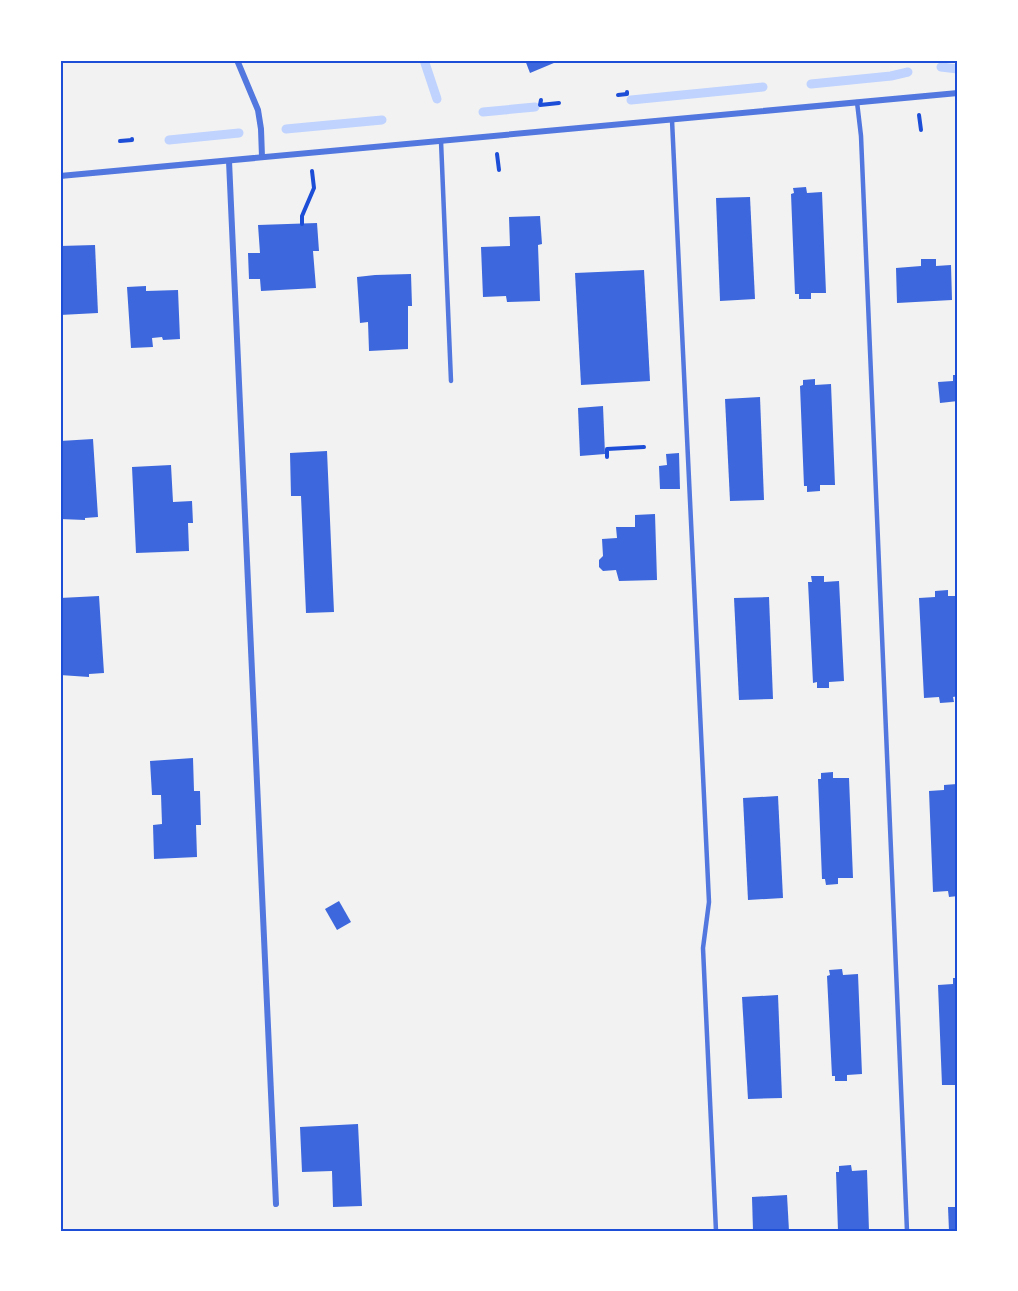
<svg xmlns="http://www.w3.org/2000/svg" width="1018" height="1291" viewBox="0 0 1018 1291" font-family="'Golos Text',sans-serif">
  <rect width="100%" height="100%" fill="#f2f2f2"/>
  <g fill="none" stroke-linecap="round" stroke-linejoin="round">
    <g stroke="#bfd3fe" stroke-width="9">
      <path d="M 424,60 L 437,99"/>
      <path d="M 941,67 L 958,69"/>
      <path d="M 811,84 L 891,76 L 908,72"/>
      <path d="M 631,100 L 763,87"/>
      <path d="M 483,112 L 535,107"/>
      <path d="M 286,129 L 382,120"/>
      <path d="M 169,140 L 239,133"/>
    </g>
  </g>
  <g fill="#3d67dc">
    <path d="M 525,60 L 561,60 L 530,73 Z"/>
    <path d="M 806,187 L 807,193 L 822,192 L 826,293 L 811,293 L 811,299 L 799,299 L 799,294 L 795,294 L 791,194 L 794,193 L 793,188 Z"/>
    <path d="M 750,197 L 755,299 L 720,301 L 716,198 Z"/>
    <path d="M 540,216 L 542,244 L 538,245 L 540,301 L 507,302 L 506,296 L 483,297 L 481,247 L 510,246 L 509,217 Z"/>
    <path d="M 317,223 L 319,251 L 313,251 L 316,288 L 261,291 L 260,279 L 249,279 L 248,253 L 260,253 L 258,225 Z"/>
    <path d="M 95,245 L 98,313 L 60,315 L 60,246 Z"/>
    <path d="M 921,259 L 936,259 L 936,266 L 951,265 L 952,300 L 897,303 L 896,268 L 921,266 Z"/>
    <path d="M 644,270 L 650,381 L 581,385 L 575,273 Z"/>
    <path d="M 411,274 L 412,306 L 408,306 L 408,349 L 369,351 L 368,322 L 360,323 L 357,277 L 375,275 Z"/>
    <path d="M 146,286 L 146,291 L 178,290 L 180,339 L 163,340 L 162,337 L 152,338 L 153,347 L 131,348 L 127,287 Z"/>
    <path d="M 953,375 L 958,375 L 958,401 L 940,403 L 938,382 L 953,381 Z"/>
    <path d="M 815,379 L 815,385 L 831,384 L 835,485 L 820,485 L 820,491 L 807,492 L 807,486 L 804,486 L 800,386 L 803,385 L 803,380 Z"/>
    <path d="M 760,397 L 764,500 L 730,501 L 725,399 Z"/>
    <path d="M 603,406 L 605,454 L 580,456 L 578,408 Z"/>
    <path d="M 93,439 L 98,517 L 85,518 L 85,520 L 60,519 L 60,441 Z"/>
    <path d="M 327,451 L 334,612 L 306,613 L 301,496 L 291,496 L 290,453 Z"/>
    <path d="M 679,453 L 680,489 L 660,489 L 659,466 L 667,465 L 666,454 Z"/>
    <path d="M 171,465 L 173,502 L 192,501 L 193,523 L 188,523 L 189,551 L 136,553 L 132,467 Z"/>
    <path d="M 655,514 L 657,580 L 619,581 L 616,570 L 603,571 L 599,567 L 599,560 L 603,556 L 602,539 L 617,538 L 616,527 L 635,527 L 635,515 Z"/>
    <path d="M 811,576 L 824,576 L 824,582 L 839,581 L 844,681 L 829,682 L 829,688 L 817,688 L 817,682 L 813,683 L 808,582 L 812,582 Z"/>
    <path d="M 948,590 L 948,596 L 955,596 L 958,696 L 953,697 L 954,702 L 940,703 L 939,697 L 924,698 L 919,598 L 935,597 L 935,591 Z"/>
    <path d="M 99,596 L 104,673 L 89,674 L 89,677 L 60,675 L 60,598 Z"/>
    <path d="M 769,597 L 773,699 L 739,700 L 734,598 Z"/>
    <path d="M 193,758 L 194,791 L 200,791 L 201,825 L 196,825 L 197,857 L 154,859 L 153,825 L 162,824 L 161,795 L 152,795 L 150,761 Z"/>
    <path d="M 833,772 L 833,778 L 849,778 L 853,878 L 838,878 L 838,884 L 826,885 L 825,879 L 822,879 L 818,779 L 821,779 L 821,773 Z"/>
    <path d="M 957,784 L 958,896 L 949,897 L 948,891 L 933,892 L 929,791 L 944,790 L 944,785 Z"/>
    <path d="M 778,796 L 783,898 L 748,900 L 743,798 Z"/>
    <path d="M 339,901 L 351,922 L 337,930 L 325,909 Z"/>
    <path d="M 842,969 L 843,975 L 858,974 L 862,1074 L 847,1075 L 847,1081 L 835,1081 L 835,1076 L 832,1076 L 827,976 L 830,975 L 829,970 Z"/>
    <path d="M 953,978 L 958,978 L 958,1085 L 942,1085 L 938,985 L 953,984 Z"/>
    <path d="M 778,995 L 782,1098 L 748,1099 L 742,997 Z"/>
    <path d="M 358,1124 L 362,1206 L 333,1207 L 332,1171 L 302,1172 L 300,1127 Z"/>
    <path d="M 851,1165 L 852,1171 L 867,1170 L 869,1231 L 838,1231 L 836,1172 L 839,1172 L 839,1166 Z"/>
    <path d="M 787,1195 L 789,1231 L 753,1231 L 752,1197 Z"/>
    <path d="M 948,1207 L 958,1207 L 958,1231 L 949,1231 Z"/>
  </g>
  <g fill="none" stroke-linecap="round" stroke-linejoin="round">
    <g stroke="#1d4ed8" stroke-width="4">
      <path d="M 618,95 L 627,94 L 627,92"/>
      <path d="M 541,100 L 540,105 L 559,103"/>
      <path d="M 919,115 L 921,130"/>
      <path d="M 120,141 L 132,140 L 132,139"/>
      <path d="M 497,154 L 499,170"/>
      <path d="M 302,224 L 302,216 L 314,188 L 312,171"/>
      <path d="M 607,457 L 607,449 L 644,447"/>
    </g>
    <g stroke="#5277de" stroke-width="4.5">
      <path d="M 857,102 L 861,136 L 907,1231"/>
      <path d="M 672,120 L 709,902 L 703,948 L 716,1231"/>
      <path d="M 441,141 L 451,381"/>
    </g>
    <g stroke="#5277de" stroke-width="6">
      <path d="M 237,60 L 258,110 L 261,129 L 262,157"/>
      <path d="M 229,161 L 276,1204"/>
      <path d="M 60,176 L 958,93"/>
    </g>
  </g>
  <rect width="1018" height="1291" fill="none" stroke="#ffffff" stroke-width="123"/>
  <rect x="62" y="62" width="894" height="1168" fill="none" stroke="#1d4ed8" stroke-width="2"/>
</svg>
